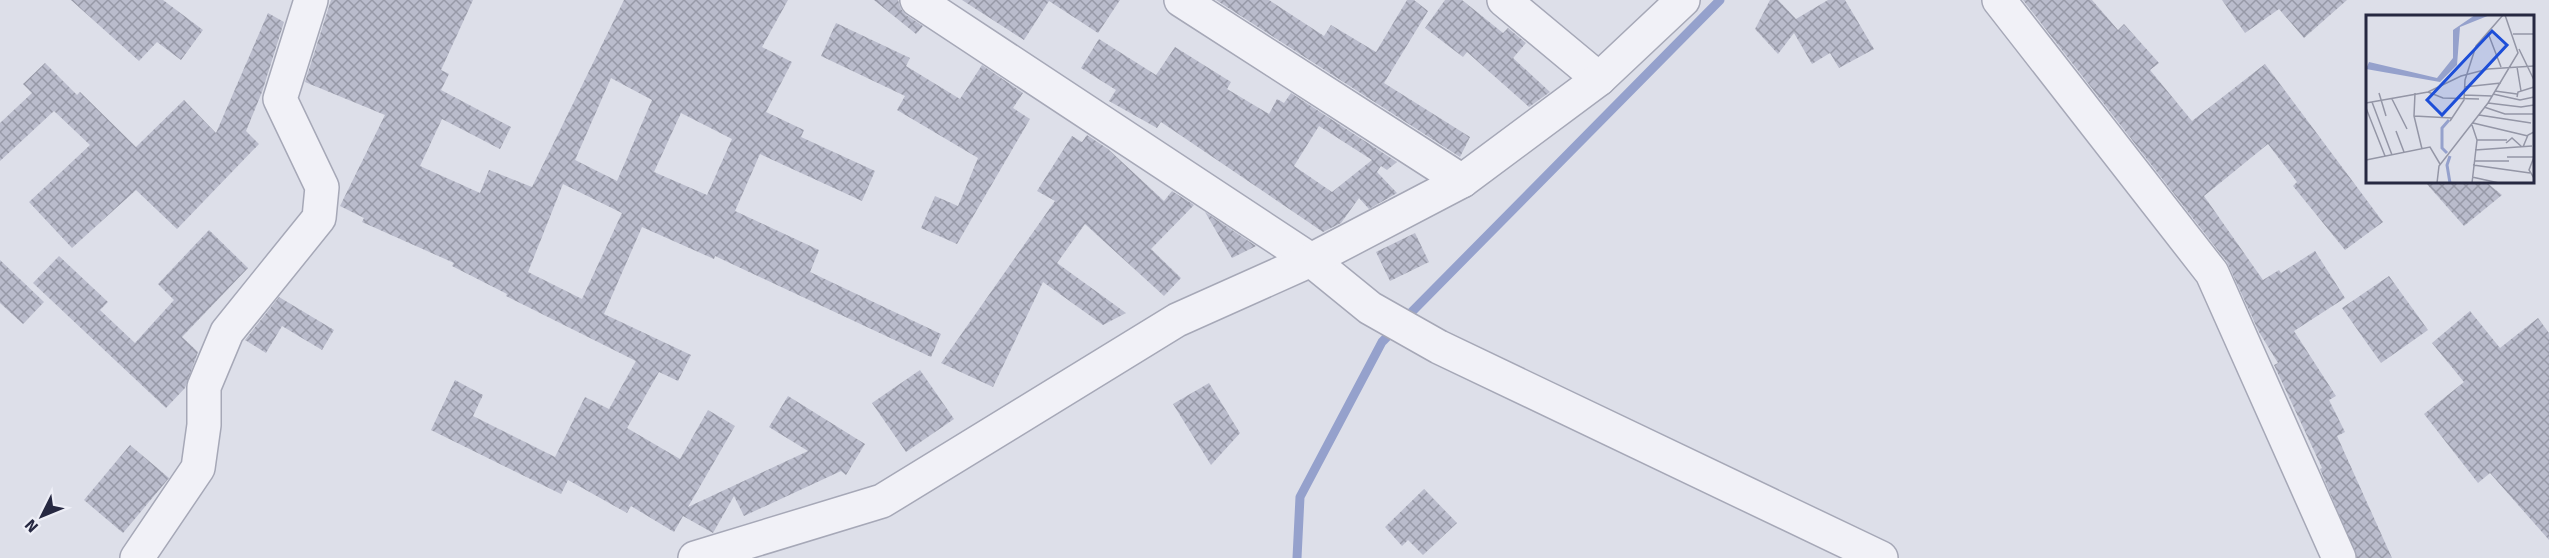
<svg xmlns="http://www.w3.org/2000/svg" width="2549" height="558" viewBox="0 0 2549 558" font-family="Signika,sans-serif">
  <defs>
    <pattern id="building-cross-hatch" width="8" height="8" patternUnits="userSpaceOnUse" patternTransform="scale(1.5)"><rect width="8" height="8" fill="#babccc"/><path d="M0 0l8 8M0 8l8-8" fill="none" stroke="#9799a7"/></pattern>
  </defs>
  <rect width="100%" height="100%" fill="#dddfe9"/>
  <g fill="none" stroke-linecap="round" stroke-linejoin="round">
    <path stroke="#95a1cc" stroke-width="9" d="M 1297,558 L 1300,497 L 1382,342 L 1720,0"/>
  </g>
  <g fill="url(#building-cross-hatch)" fill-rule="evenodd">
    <path d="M 71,0 L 163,0 L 203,30 L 181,60 L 157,42 L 139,61 Z"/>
    <path d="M 331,0 L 473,0 L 441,70 L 449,74 L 441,90 L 511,127 L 500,149 L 442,119 L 420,166 L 480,193 L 489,170 L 532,187 L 624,0 L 788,0 L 762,47 L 792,62 L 766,112 L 804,130 L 801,137 L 875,171 L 862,201 L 760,154 L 735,211 L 819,250 L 810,272 L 941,334 L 931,357 L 715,256 L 714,259 L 642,227 L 604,314 L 691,355 L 678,381 L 659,372 L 627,428 L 680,459 L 708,410 L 735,426 L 688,507 L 808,451 L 769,427 L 788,396 L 865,444 L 846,475 L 841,471 L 744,516 L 734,496 L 713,533 L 683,516 L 674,532 L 631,506 L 627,513 L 568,480 L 561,494 L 431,430 L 455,380 L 483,395 L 473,416 L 555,457 L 585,397 L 609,409 L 636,361 L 506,296 L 507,294 L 452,266 L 454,263 L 362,222 L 364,218 L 340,206 L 385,115 L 305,82 ZM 611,78 L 652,100 L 617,181 L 575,160 ZM 681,113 L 732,139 L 707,195 L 654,172 ZM 563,184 L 622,213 L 582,299 L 528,272 Z"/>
    <path d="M 874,0 L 898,0 L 901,9 L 906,15 L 923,26 L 916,34 Z"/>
    <path d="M 962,0 L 1120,0 L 1098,33 L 1049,1 L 1024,40 Z"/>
    <path d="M 1216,0 L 1269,0 L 1324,36 L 1331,25 L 1376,52 L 1407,0 L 1414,0 L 1428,11 L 1384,83 L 1470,137 L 1460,157 Z"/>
    <path d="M 1445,0 L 1462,0 L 1503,33 L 1508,28 L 1526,43 L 1513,58 L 1550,92 L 1529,107 L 1467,52 L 1463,57 L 1425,28 Z"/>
    <path d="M 1770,0 L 1778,0 L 1796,19 L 1828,0 L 1845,0 L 1874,49 L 1839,68 L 1830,53 L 1812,64 L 1794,33 L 1778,54 L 1755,29 Z"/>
    <path d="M 2023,0 L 2092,0 L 2118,30 L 2124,24 L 2159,63 L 2150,70 L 2192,121 L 2265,64 L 2383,222 L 2345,250 L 2293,186 L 2297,182 L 2268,144 L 2204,196 L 2263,280 L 2279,270 L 2281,273 L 2315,251 L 2345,298 L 2294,331 L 2336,396 L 2329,400 L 2345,432 L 2337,436 L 2392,558 L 2357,558 L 2320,469 L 2322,468 L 2274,365 L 2278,363 L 2259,332 L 2227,262 Z"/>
    <path d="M 2222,0 L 2347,0 L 2304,38 L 2279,9 L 2245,33 Z"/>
    <path d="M 268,13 L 284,22 L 262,92 L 246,131 L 259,144 L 177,229 L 136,190 L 72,248 L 29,202 L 90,145 L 54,111 L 0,161 L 0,123 L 32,93 L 23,84 L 45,63 L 77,95 L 80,92 L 136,147 L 184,100 L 216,133 Z"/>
    <path d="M 836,23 L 910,58 L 906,66 L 960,99 L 982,65 L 1023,93 L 1013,108 L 1030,119 L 957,244 L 921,228 L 935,196 L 958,206 L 978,158 L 897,110 L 905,96 L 821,56 Z"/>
    <path d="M 1099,39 L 1156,75 L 1175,47 L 1231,82 L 1227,89 L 1269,114 L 1277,99 L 1284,103 L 1291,93 L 1397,162 L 1387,170 L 1381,166 L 1377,172 L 1397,193 L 1369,209 L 1359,198 L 1341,223 L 1323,232 L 1161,122 L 1157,128 L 1109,101 L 1116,90 L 1081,68 ZM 1319,126 L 1372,160 L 1332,192 L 1294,166 Z"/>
    <path d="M 1087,135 L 1108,149 L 1164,201 L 1172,191 L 1194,205 L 1151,249 L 1181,278 L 1164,296 L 1085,224 L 1057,263 L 1126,313 L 1103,325 L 1043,282 L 993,387 L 941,363 L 1055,201 L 1037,191 L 1072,136 L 1082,142 Z"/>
    <path d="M 2425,182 L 2486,182 L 2502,195 L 2464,226 Z"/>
    <path d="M 1205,212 L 1256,246 L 1232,258 Z"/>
    <path d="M 209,230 L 248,268 L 182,337 L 198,352 L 185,388 L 166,408 L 33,283 L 59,256 L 108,302 L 100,310 L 135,343 L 174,300 L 158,284 Z"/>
    <path d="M 1415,233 L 1429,262 L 1390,281 L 1376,252 Z"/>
    <path d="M 0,260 L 44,302 L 23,324 L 0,303 Z"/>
    <path d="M 2389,276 L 2428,330 L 2381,363 L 2342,308 Z"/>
    <path d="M 279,297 L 334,330 L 322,350 L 282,326 L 266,353 L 245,340 Z"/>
    <path d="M 2470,311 L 2500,348 L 2538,318 L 2549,333 L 2549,540 L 2490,473 L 2478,483 L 2424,414 L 2464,382 L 2432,343 Z"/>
    <path d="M 920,370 L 954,419 L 906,452 L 872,403 Z"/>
    <path d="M 1209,383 L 1240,433 L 1211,465 L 1173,404 Z"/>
    <path d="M 130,445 L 169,478 L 123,533 L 84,500 Z"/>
    <path d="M 1424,489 L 1457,523 L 1423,555 L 1408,540 L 1402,546 L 1385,527 Z"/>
  </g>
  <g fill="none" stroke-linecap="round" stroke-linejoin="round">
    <g stroke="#a6a8b7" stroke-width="36">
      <g id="minor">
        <path d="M 917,0 L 1311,260 L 1370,308 L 1439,347 L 1881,558"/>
        <path d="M 1181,0 L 1462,181"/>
        <path d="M 1504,0 L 1599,79"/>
        <path d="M 1999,0 L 2212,273 L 2339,558"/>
        <path d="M 137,558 L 198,468 L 204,425 L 204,387 L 227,332 L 319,218 L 322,187 L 280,99 L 311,0"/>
        <path d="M 695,558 L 882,501 L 1177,320 L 1311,260 L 1462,181 L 1599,79 L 1683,0"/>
      </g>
    </g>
    <use href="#minor" stroke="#f1f1f7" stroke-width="33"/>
  </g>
  <g transform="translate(2366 15)">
    <rect width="168" height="168" fill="#dddfe9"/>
    <path d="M 109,0 L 124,0 L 94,12 L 91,50 L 74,67 L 0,54 L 3,47 L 71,63 L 87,43 L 87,15 Z" fill="#95a1cc"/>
    <path fill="none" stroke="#95a1cc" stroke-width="3" d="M 81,138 L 76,133 L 76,113 L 83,105M 84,141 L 81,150 L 84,168"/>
    <path fill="none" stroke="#9496a6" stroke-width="1.5" d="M 122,18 L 135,52M 147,19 L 168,19M 153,34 L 168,65M 151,52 L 155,76M 98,72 L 135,68M 129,76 L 151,79M 62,77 L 77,83 L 113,84M 13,78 L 20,101M 49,78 L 48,101 L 56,134M 127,79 L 154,85 L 168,82M 98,80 L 126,81M 151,82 L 152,77 L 168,72M 26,84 L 41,114M 6,87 L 26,140M 0,88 L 62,77 L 95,61 L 122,54 L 168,51M 122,88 L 155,92 L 168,90M 118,92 L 139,99 L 168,99M 0,93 L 19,141M 113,100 L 165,108M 48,101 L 86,103M 84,106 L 98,85 L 99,65 L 110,31 L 137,0M 107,108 L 162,121M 30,116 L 38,137M 111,125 L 141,125M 140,128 L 146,123 L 156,132M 157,132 L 162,120 L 168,117M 109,135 L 166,131M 141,142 L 167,142M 168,142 L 163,155 L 168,163M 0,145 L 64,132 L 74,149M 108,146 L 143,146M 107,150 L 164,158M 106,162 L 133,168M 71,168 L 73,151 L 122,88 L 152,38 L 139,0M 106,168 L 111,125 L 106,110"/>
    <path fill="#1d4ed8" fill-opacity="0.15" stroke="#1d4ed8" stroke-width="3" d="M 126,16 L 141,30 L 76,100 L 61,85 Z"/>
    <rect width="168" height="168" fill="none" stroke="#262841" stroke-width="3"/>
  </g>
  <g transform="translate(42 516) rotate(227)" stroke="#edeef6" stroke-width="4.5" paint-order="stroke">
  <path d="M0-4.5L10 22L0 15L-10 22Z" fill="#262841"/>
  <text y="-9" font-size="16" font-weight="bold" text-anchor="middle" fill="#262841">N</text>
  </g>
</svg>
